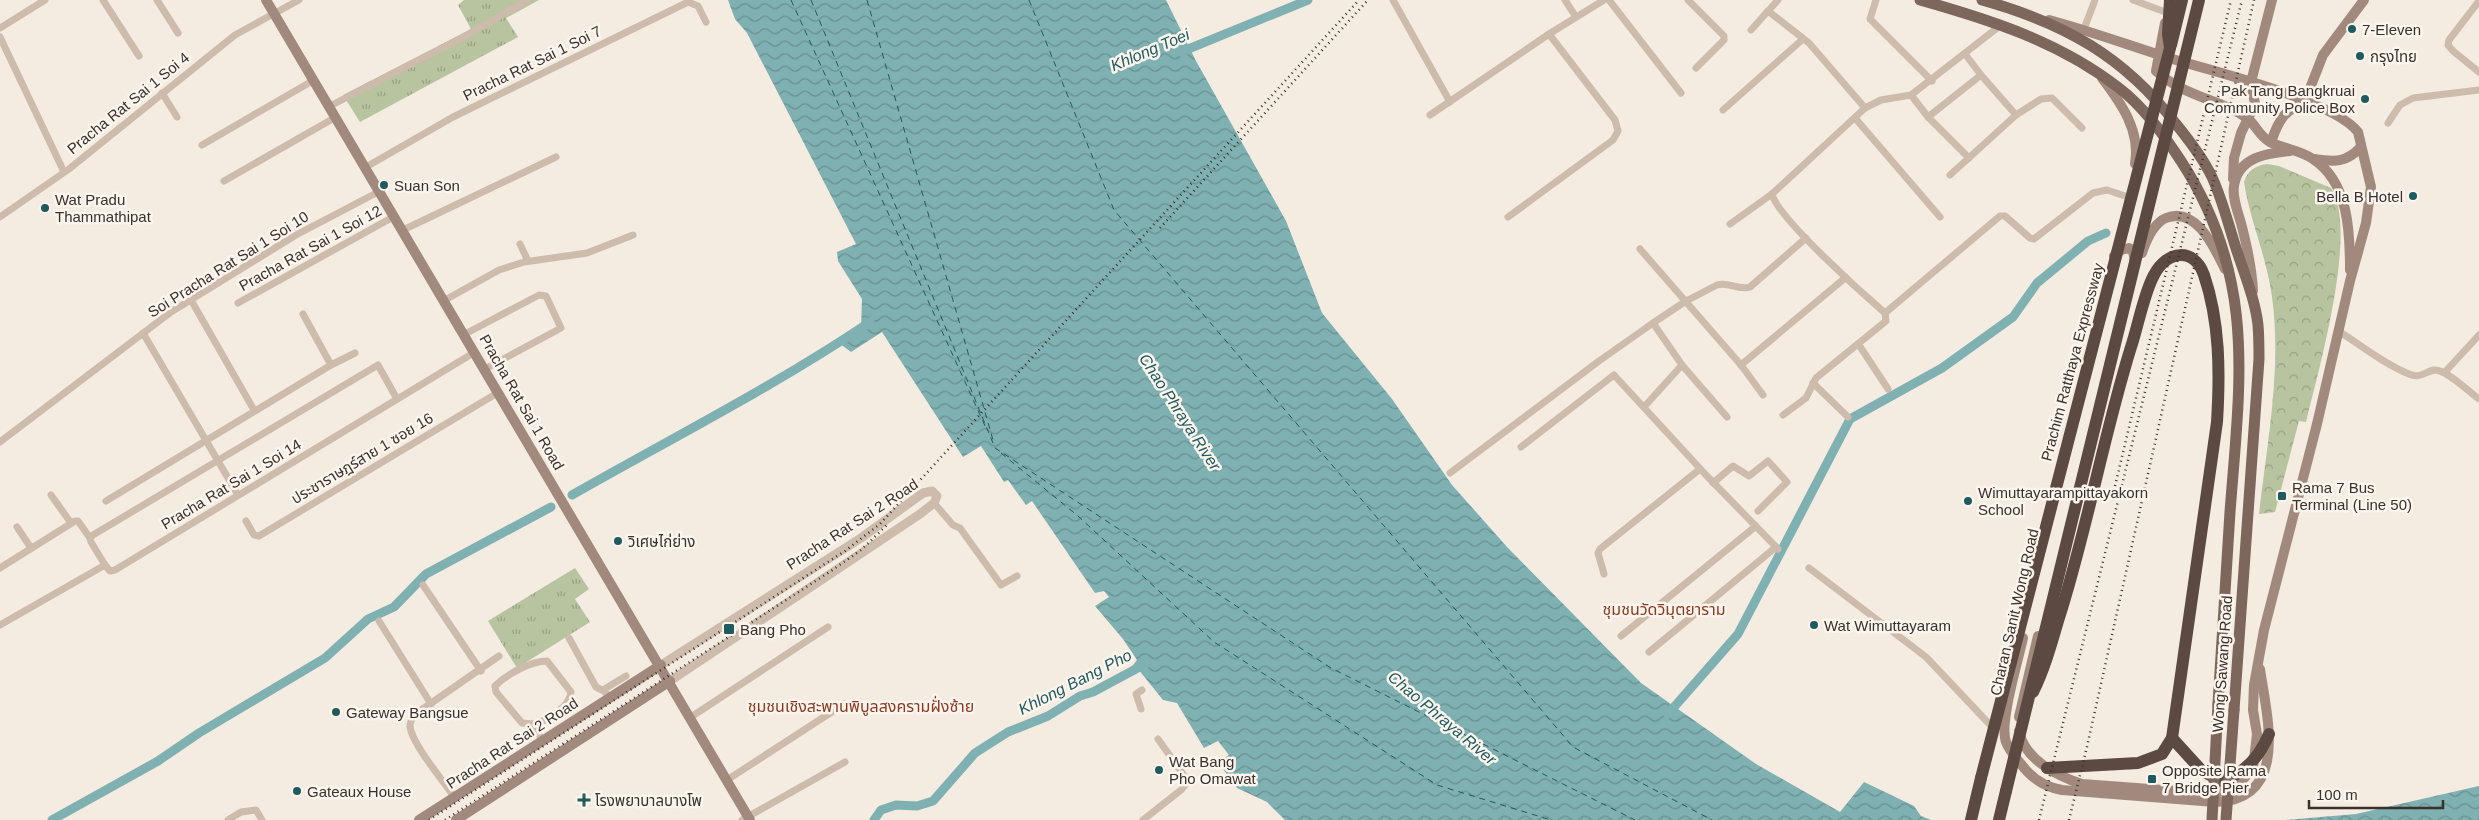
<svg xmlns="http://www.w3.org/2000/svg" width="2479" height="820" viewBox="0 0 2479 820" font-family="Helvetica,'Noto Sans Thai',sans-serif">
  <defs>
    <pattern id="grass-tufts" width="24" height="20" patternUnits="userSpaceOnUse" patternTransform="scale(1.25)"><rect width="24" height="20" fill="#b8c4a0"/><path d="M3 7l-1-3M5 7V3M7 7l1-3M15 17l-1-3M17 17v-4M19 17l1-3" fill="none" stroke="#97a083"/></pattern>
    <pattern id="park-crowns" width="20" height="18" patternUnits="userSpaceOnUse" patternTransform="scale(1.25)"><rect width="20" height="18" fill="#b8c4a0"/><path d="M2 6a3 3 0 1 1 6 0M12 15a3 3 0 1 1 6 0" fill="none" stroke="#97a083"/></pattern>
    <pattern id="water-waves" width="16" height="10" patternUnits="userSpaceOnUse" patternTransform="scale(1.25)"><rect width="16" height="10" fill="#7fb0b2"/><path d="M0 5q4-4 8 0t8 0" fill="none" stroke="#699091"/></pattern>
  </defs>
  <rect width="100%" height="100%" fill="#f4ebe1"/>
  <g fill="url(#grass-tufts)">
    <path d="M 464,0 L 539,0 L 506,18 L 518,37 L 360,122 L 343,95 L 471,29 L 458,5 Z"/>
    <path d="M 575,568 L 589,589 L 575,599 L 590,622 L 517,668 L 488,621 Z"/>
  </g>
  <path fill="url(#park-crowns)" d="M 2267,164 L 2279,166 L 2331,188 C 2359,230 2318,372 2306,422 L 2299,421 L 2275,512 L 2259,514 C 2267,443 2282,368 2272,297 C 2267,258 2250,221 2244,182 C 2248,170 2255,166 2267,164 Z"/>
  <g fill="url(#water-waves)">
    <path d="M 728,0 L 1166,0 L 1196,61 L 1286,221 L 1322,313 L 1392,399 L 1452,485 L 1508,548 L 1641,683 L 1756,764 L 1840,812 L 1864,782 L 1914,806 L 1921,816 L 1931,820 L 1285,820 L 1267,802 L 1237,788 L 1218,762 L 1229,755 L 1218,741 L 1204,748 L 1177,703 L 1163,700 L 1138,669 L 1130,669 L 1137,660 L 1123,639 L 1095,606 L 1109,597 L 1104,591 L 1095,593 L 1032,501 L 1026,505 L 1008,480 L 1004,482 L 981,446 L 963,457 L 882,332 L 851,352 L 839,343 L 846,342 L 861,330 L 862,299 L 838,261 L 837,252 L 856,244 L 747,33 L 735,19 Z"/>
    <path d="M 2479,786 L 2479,820 L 2285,820 L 2356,814 Z"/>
  </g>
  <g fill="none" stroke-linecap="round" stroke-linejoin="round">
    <g stroke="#7fb0b2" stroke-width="9">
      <path d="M 1181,52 L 1308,0"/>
      <path d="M 572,495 C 672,438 775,386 870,322"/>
      <path d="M 1668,714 L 1738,634 L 1850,419 L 1942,368 L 2013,317 L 2037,283 L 2088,241 L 2106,233"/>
      <path d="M 52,820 L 158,761 L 199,733 L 325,658 L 368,619 L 394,607 L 426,574 L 551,507"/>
      <path d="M 874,820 L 881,810 L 896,805 L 917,806 L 933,801 L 975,753 L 1008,732 L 1048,716 L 1080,696 L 1093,692 L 1147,663"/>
    </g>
    <g stroke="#1f5a5e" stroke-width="1" stroke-dasharray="6 5" stroke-linecap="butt">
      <path d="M 791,0 L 986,428"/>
      <path d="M 811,0 L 995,448 L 1331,668 L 1635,820"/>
      <path d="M 867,0 L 993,440"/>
      <path d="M 1029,0 L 1114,210 L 1573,747 L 1712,820"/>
      <path d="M 1001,453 L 1078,516 L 1214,642 L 1437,785 L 1551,820"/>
    </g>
    <g stroke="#cdbbac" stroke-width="7">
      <path d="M 103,0 L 139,56"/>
      <path d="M 157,0 L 178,33"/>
      <path d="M 1393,0 L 1450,102"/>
      <path d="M 1565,0 L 1576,17"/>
      <path d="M 1609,0 L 1681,93"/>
      <path d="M 1688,0 L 1724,36 L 1724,40 L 1696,68"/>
      <path d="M 1876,0 L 1870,19 L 1932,81"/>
      <path d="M 2133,0 L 2168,13"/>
      <path d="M 2479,1 L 2449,40 L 2448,45 L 2453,51 L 2479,72"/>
      <path d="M 1768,11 L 1809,43 L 1865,108"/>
      <path d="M 0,28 L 45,0"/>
      <path d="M 2084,29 L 2095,0"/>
      <path d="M 1751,30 L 1778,0"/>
      <path d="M 0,37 L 64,172"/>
      <path d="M 1965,54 L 1981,75"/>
      <path d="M 162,93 L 177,117"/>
      <path d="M 1911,95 L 1928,117 L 1969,158"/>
      <path d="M 330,106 L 460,39 L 528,0"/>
      <path d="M 1723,110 L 1803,39"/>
      <path d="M 1430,115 L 1549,34 L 1604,0"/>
      <path d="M 1928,117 L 1981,75 L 2016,115"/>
      <path d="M 1855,118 L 1940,217"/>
      <path d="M 2388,123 L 2400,105 L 2413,98 L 2479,90"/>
      <path d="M 202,145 L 314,80"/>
      <path d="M 366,167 L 453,117 L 688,2 L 698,6 L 706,22"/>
      <path d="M 1950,175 L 2016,115 L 2041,99 L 2052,98 L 2082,128"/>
      <path d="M 224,181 L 336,117"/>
      <path d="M 1772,194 C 1777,217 1863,294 1885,313"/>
      <path d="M 0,217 L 69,169 L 235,35 L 299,0"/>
      <path d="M 1508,217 L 1613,140 L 1618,131 L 1615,120 L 1549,34"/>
      <path d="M 1730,224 L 1772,194 L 1865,108 L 1881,100 L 1911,95 L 2001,25"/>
      <path d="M 403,230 L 556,157"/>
      <path d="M 520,244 L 528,261"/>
      <path d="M 1640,249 L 1741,365 L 1763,395"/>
      <path d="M 191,300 L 254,410"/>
      <path d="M 445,300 L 499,270 L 524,262 L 587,253 L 633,235"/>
      <path d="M 238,303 L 395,216"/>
      <path d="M 1885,313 L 2000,216 L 2005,216 L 2030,238 L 2034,239 L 2093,193 L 2107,190 L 2128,197"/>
      <path d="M 303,314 L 331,365"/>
      <path d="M 2340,332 C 2362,346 2384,364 2409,374 C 2419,379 2425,372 2434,370 C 2446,369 2469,392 2479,399"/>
      <path d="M 143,333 L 238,495"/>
      <path d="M 465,334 L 539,295 L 546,296 L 561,328 L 485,369"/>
      <path d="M 1859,345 L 1888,389"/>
      <path d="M 1682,365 L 1727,417"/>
      <path d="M 1741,365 L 1845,278"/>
      <path d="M 2445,372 L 2479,335"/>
      <path d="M 1813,383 L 1848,417"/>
      <path d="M 1644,407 L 1682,365 L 1653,323 L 1686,301 L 1717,285 C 1728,281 1738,291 1750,287 L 1806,238"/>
      <path d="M 1783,415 L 1806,398 L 1816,378 L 1886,321 L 1885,313"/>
      <path d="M 0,442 L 171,312 L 296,235 L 380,191"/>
      <path d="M 1521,447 L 1614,375 L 1706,475 L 1778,549"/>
      <path d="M 1450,473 L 1599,361 L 1653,323"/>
      <path d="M 1713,483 L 1733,466 L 1749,476 L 1768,461 L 1787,482 L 1758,511"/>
      <path d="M 51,495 L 71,523"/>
      <path d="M 106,501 L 331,365 L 355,353"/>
      <path d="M 934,503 L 953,525 L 960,528 L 1001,585 L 1017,576"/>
      <path d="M 246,521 L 254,535 L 259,536 L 499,392"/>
      <path d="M 17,527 L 31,548"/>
      <path d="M 105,565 L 91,542 L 90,538 L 93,535 L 378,365 L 397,399"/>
      <path d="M 0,568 L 75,521 L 78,521 L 90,538"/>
      <path d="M 1809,568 L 1926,657 L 1995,730"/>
      <path d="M 1604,574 L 1598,553 L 1600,549 L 1700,469"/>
      <path d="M 423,585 L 481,671"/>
      <path d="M 379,621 L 431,704"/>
      <path d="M 0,625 L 105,565 L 110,571 L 115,570 L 475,352"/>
      <path d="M 1621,636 L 1756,526"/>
      <path d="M 569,638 L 596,687 L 604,691"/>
      <path d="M 1649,652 L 1776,547"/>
      <path d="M 607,694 L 604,691 L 606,688 L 626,676"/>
      <path d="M 1141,709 L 1136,694 L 1142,690"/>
      <path d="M 691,717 L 828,627"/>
      <path d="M 532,724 L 522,723 L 496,692 L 495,686 C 507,674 531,661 547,661 L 571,692 C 570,707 546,722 532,724 L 543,741"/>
      <path d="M 727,780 L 844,704"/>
      <path d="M 455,798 C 445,783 411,743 410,726 C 410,722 412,719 414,715 L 499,656"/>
      <path d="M 228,820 L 241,812 L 256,810 L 262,820"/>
      <path d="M 742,820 L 845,762"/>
      <path d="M 1143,820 L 1181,790 L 1188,781 L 1158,739"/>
    </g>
    <path stroke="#cdbbac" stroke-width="9" d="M 661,665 L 861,538 L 923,493 L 932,491 L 937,496 L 934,503 L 920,514 L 670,681"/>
    <g stroke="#a18a7d" stroke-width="10">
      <path d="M 266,0 L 750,820"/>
      <path d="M 2165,23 L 2156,71 C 2177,90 2201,96 2227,107 C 2233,109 2241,114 2247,118 C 2256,125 2259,136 2270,142 C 2284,149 2300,150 2313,159 C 2349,182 2350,233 2350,270"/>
      <path d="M 2102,78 C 2121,103 2141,131 2135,164"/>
      <path d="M 2305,101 L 2323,55 L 2364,0"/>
      <path d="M 2271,142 C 2278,122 2285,105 2309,105"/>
      <path d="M 2314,159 C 2335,162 2346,163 2361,147"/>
      <path d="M 2233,179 L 2234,158 L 2241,133 L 2255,104 L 2251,82 L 2272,0"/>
      <path d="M 2142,253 C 2146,241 2154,223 2166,218 C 2196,206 2214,247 2225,269"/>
      <path d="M 2114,256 L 2121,250 L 2129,248 L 2133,251 L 2135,262"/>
      <path d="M 2253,291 C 2252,267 2247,246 2241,223 C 2238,212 2232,198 2234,186 C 2238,157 2267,153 2290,151"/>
      <path d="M 2023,638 C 2018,661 1999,723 2006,742 C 2009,750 2016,758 2021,764 C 2032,779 2045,787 2062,790 L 2215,802 C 2290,800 2267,717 2260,669"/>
      <path d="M 2019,717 L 2038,636"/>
      <path d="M 2019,731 C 2024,759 2057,776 2082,784 L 2204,793 L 2218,792 L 2239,784 L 2253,768 L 2257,734 L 2253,710 L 2254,685 L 2264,630 L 2317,424 L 2350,281 L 2366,223 L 2371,187 L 2358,132 C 2333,100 2212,71 2169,58 C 2128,45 2090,31 2049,20"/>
      <path d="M 419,820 L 661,665"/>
      <path d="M 456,820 L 670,681"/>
    </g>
    <g stroke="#7d675c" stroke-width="11">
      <path d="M 1920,0 C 1991,20 2060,42 2119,88 C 2144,107 2164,135 2181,161 C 2257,278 2240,381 2230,512 C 2226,576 2222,640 2218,704"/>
      <path d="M 1982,0 C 2064,23 2124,56 2176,124 C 2189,140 2203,158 2212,177 C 2222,199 2228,223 2235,245 C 2243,271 2255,298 2258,325 C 2259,337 2259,348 2259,359 L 2234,710"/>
    </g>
    <g stroke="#5c4a42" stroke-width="12">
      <path d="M 2171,45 L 2182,0"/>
      <path d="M 2033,692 C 2044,670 2051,645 2058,621 C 2087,531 2103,437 2131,347 C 2138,326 2144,293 2154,275 C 2167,250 2194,247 2204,275 C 2220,322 2220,373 2217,422 L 2172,738 L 2162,754 L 2138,763 L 2047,768"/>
      <path d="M 2172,738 L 2202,771 L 2222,781 C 2245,773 2260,756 2269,734"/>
      <path d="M 1971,820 L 1981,778"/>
      <path d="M 1999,820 L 2006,791"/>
    </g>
    <g stroke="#3b302b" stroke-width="2.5" stroke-dasharray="1 4" stroke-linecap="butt">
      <path d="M 1160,228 L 1368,0"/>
      <path d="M 2115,486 L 2231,0"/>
      <path d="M 429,820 L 845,551 L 880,524 L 1359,0"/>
      <path d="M 445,820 L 831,571 L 861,550 L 889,523"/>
      <path d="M 2039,820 L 2242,0"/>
      <path d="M 2069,820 L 2086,751 L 2254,0"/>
    </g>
    <g stroke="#7d675c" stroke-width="11">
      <path d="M 2212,820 L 2218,704"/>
      <path d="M 2226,820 L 2234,710"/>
    </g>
    <g stroke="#5c4a42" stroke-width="12">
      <path d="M 1981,778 L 2170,48 L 2168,34 L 2170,0"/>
      <path d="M 2006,791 L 2199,0"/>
    </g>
  </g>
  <g fill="#1f5a5e" stroke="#fbf5ee" stroke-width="2">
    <circle cx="2352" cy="29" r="5"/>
    <circle cx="2360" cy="56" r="5"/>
    <circle cx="2365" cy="99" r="5"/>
    <circle cx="384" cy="185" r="5"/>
    <circle cx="2413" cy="196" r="5"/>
    <circle cx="45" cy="208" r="5"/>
    <rect x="2277" y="491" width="10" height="10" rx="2.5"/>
    <circle cx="1968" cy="501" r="5"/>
    <circle cx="618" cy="541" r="5"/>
    <circle cx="1814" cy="625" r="5"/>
    <rect x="723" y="623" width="12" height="12" rx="2.5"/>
    <circle cx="336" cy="712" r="5"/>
    <circle cx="1159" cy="770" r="5"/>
    <rect x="2147" y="774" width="10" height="10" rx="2.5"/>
    <circle cx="297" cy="791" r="5"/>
    <path d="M581.5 792.5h5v5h5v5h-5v5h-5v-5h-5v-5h5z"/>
  </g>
  <g text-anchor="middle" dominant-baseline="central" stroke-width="5" stroke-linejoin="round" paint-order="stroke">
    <g font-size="15" fill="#3b302b" stroke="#fbf5ee" text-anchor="start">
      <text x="2362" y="29">7-Eleven</text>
      <text x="2370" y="56">กรุงไทย</text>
      <text x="2355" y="90" text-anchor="end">Pak Tang Bangkruai<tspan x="2355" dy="17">Community Police Box</tspan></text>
      <text x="394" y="185">Suan Son</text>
      <text x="2403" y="196" text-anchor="end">Bella B Hotel</text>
      <text x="55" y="199">Wat Pradu<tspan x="55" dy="17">Thammathipat</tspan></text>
      <text x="2292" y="487">Rama 7 Bus<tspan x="2292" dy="17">Terminal (Line 50)</tspan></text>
      <text x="1978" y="492">Wimuttayarampittayakorn<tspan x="1978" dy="17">School</tspan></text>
      <text x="628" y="541">วิเศษไก่ย่าง</text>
      <text x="1824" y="625">Wat Wimuttayaram</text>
      <text x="740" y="629">Bang Pho</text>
      <text x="346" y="712">Gateway Bangsue</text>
      <text x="1169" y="761">Wat Bang<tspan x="1169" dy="17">Pho Omawat</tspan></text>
      <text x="2162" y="770">Opposite Rama<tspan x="2162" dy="17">7 Bridge Pier</tspan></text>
      <text x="307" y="791">Gateaux House</text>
      <text x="595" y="800">โรงพยาบาลบางโพ</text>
    </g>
    <g font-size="15" fill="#3b302b" stroke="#fbf5ee">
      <text transform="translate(532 63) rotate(-26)">Pracha Rat Sai 1 Soi 7</text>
      <text transform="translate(128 103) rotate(-39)">Pracha Rat Sai 1 Soi 4</text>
      <text transform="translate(310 248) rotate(-29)">Pracha Rat Sai 1 Soi 12</text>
      <text transform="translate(228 264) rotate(-32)">Soi Pracha Rat Sai 1 Soi 10</text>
      <text transform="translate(2072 362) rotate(-75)">Prachim Ratthaya Expressway</text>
      <text transform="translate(522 402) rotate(60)">Pracha Rat Sai 1 Road</text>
      <text transform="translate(362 458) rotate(-31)">ประชาราษฎร์สาย 1 ซอย 16</text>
      <text transform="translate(231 484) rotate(-31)">Pracha Rat Sai 1 Soi 14</text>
      <text transform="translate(852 524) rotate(-33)">Pracha Rat Sai 2 Road</text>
      <text transform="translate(2014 612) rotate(-77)">Charan Sanit Wong Road</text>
      <text transform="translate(2222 664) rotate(-86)">Wong Sawang Road</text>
      <text transform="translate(512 743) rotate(-33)">Pracha Rat Sai 2 Road</text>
    </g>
    <g font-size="16" font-style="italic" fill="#1f5a5e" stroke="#fbf5ee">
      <text transform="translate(1150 50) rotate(-23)">Khlong Toei</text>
      <text transform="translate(1180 412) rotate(57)">Chao Phraya River</text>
      <text transform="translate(1075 682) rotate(-27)">Khlong Bang Pho</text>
      <text transform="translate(1442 718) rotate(40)">Chao Phraya River</text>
    </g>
    <g font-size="16" fill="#8c3b22" stroke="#fbf5ee">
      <text x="1664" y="609">ชุมชนวัดวิมุตยาราม</text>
      <text x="861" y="706">ชุมชนเชิงสะพานพิบูลสงครามฝั่งซ้าย</text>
    </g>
  </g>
  <path d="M2309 800v8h134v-8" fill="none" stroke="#3b302b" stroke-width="2.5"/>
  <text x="2316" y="800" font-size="15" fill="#3b302b" stroke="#fbf5ee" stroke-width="4" paint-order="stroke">100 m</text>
</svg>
